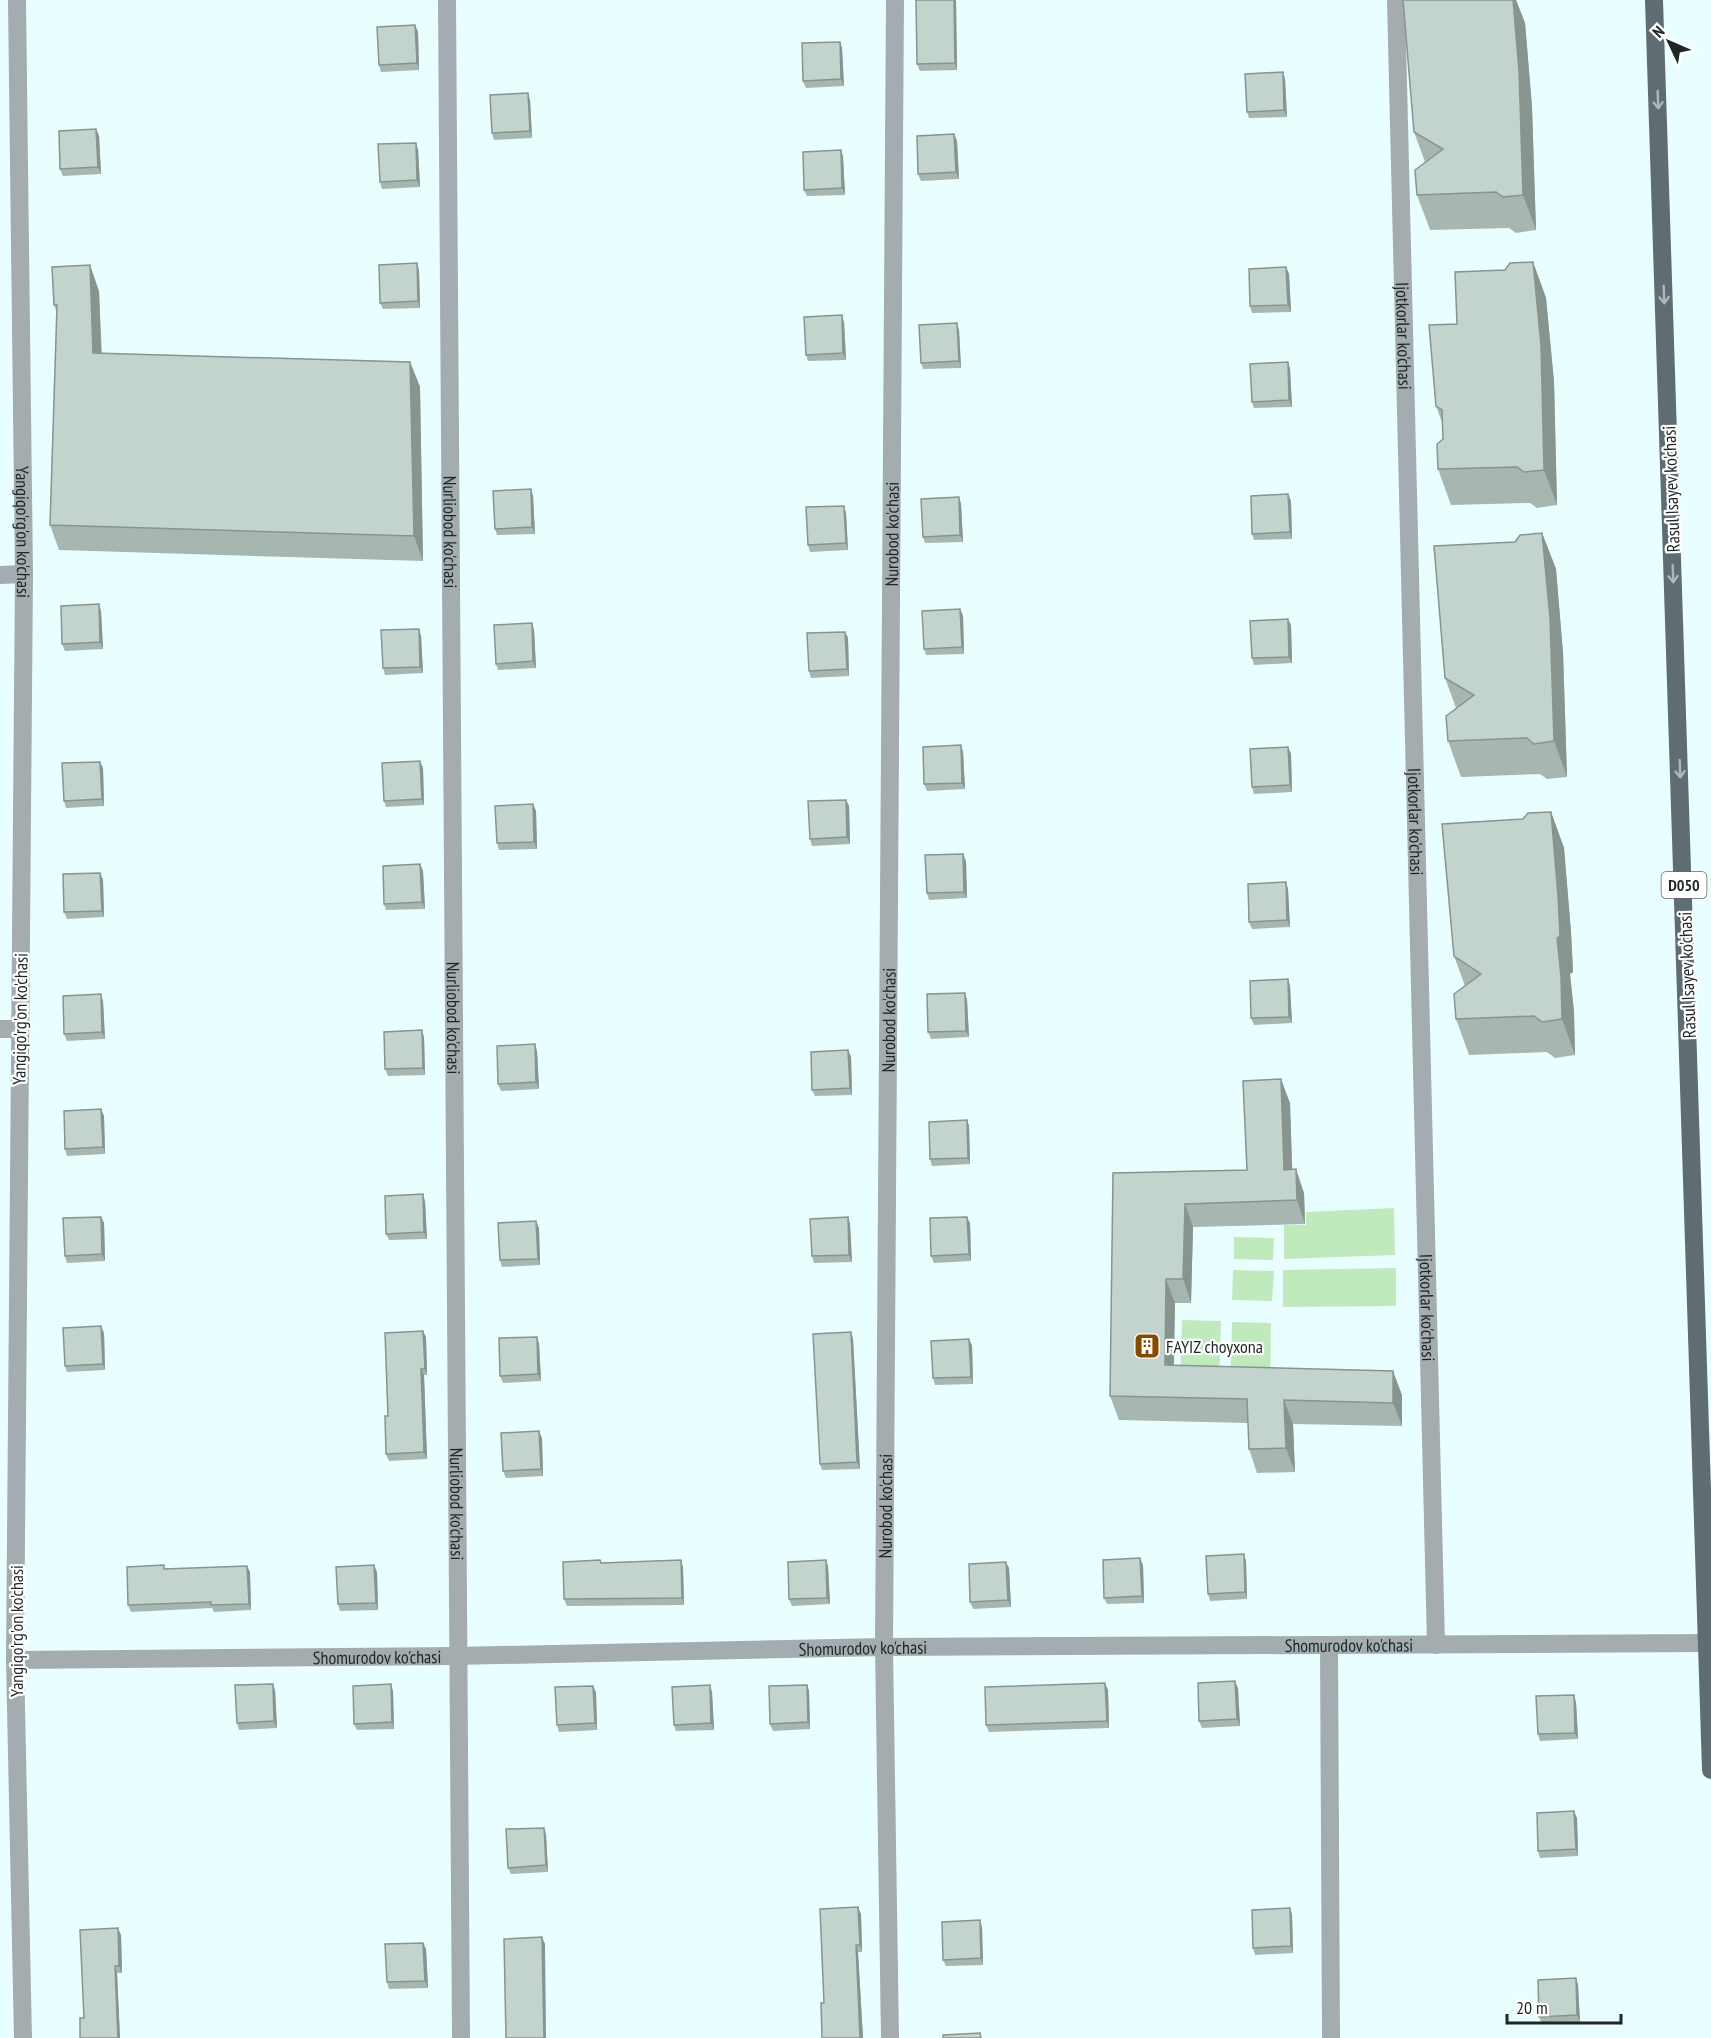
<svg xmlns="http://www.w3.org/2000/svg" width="1711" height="2038" viewBox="0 0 1711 2038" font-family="'PT Sans Narrow',sans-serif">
  <rect width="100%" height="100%" fill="#e9ffff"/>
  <g fill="#c0eabe">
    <path d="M 1394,1208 L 1395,1255 L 1284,1259 L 1284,1225 L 1306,1225 L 1306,1212 Z"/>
    <path d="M 1234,1237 L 1274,1238 L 1273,1260 L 1234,1259 Z"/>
    <path d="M 1396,1268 L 1396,1306 L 1283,1307 L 1283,1270 Z"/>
    <path d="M 1233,1270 L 1274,1271 L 1272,1301 L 1232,1300 Z"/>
    <path d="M 1182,1320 L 1221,1321 L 1219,1386 L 1180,1385 Z"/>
    <path d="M 1232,1322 L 1271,1323 L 1270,1388 L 1230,1387 Z"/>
  </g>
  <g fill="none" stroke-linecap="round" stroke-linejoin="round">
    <g stroke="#a4acaf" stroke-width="18">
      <path id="s1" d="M 17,0 L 24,574 L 15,1660 L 23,2038"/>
      <path id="s2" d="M 447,0 L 461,2038"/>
      <path id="s3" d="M 1396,0 L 1436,1645"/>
      <path d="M 0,575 L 24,574"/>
      <path d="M 0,1029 L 19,1029"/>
      <path d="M 1329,1645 L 1331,2038"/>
      <path id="s4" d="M 15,1660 L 456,1656 L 884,1647 L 1709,1643"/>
      <path id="s5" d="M 890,2038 L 884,1647 L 895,0"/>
    </g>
    <path stroke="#5f6c72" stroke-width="18" d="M 1654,0 L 1711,1770"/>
  </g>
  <g fill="#a7b6b0">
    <path d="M 956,0 L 957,70 L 920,71 L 917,64 Z"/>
    <path d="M 1403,0 L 1516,0 L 1525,23 L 1532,107 L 1536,230 L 1516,233 L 1509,228 L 1430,230 L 1417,195 L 1425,162 L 1414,132 Z"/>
    <path d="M 415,25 L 418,32 L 419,70 L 381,72 L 379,65 Z"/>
    <path d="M 840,42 L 842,48 L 844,86 L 806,88 L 803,81 Z"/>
    <path d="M 1283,72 L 1285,79 L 1287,117 L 1249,118 L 1247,112 Z"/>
    <path d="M 530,100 L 532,138 L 494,140 L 492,133 Z"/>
    <path d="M 96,129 L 99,136 L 101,174 L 63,176 L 60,169 Z"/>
    <path d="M 954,134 L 957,141 L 959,179 L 921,181 L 918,174 Z"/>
    <path d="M 418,149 L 420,187 L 382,189 L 380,182 Z"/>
    <path d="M 841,150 L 843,157 L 845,195 L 807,196 L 804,190 Z"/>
    <path d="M 1533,262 L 1546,298 L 1554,382 L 1557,505 L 1537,508 L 1530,503 L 1451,505 L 1438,469 L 1443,439 L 1443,425 L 1436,406 L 1457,324 L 1505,270 Z"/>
    <path d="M 1286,267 L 1289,274 L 1291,312 L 1252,313 L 1250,306 Z"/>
    <path d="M 419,270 L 420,308 L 383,309 L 380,303 Z"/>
    <path d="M 99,291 L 102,354 L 410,362 L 420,387 L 423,561 L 59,550 L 50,525 L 57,313 L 54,305 Z"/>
    <path d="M 844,322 L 846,360 L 808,361 L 806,355 Z"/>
    <path d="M 959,330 L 961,368 L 923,369 L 921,363 Z"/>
    <path d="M 1288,362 L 1290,369 L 1292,407 L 1254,408 L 1252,402 Z"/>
    <path d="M 531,489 L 533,496 L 535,534 L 497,535 L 495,529 Z"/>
    <path d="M 1288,494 L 1291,501 L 1292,539 L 1254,540 L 1252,534 Z"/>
    <path d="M 959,497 L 961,504 L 963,542 L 925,543 L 923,537 Z"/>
    <path d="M 844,506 L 846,513 L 848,550 L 810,552 L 808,545 Z"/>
    <path d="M 1542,533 L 1556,569 L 1563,653 L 1567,777 L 1547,779 L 1540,774 L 1461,777 L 1448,741 L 1456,708 L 1445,678 L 1515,542 Z"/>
    <path d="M 960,609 L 963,616 L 964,654 L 926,655 L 924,649 Z"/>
    <path d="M 101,611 L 103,649 L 65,651 L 62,644 Z"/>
    <path d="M 1291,625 L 1292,663 L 1254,665 L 1252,658 Z"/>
    <path d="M 419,629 L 421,636 L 423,673 L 385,675 L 383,668 Z"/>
    <path d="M 534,630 L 536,668 L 498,670 L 496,664 Z"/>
    <path d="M 845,632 L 848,638 L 849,676 L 811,678 L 809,671 Z"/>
    <path d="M 961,745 L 963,752 L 965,789 L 927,791 L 924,784 Z"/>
    <path d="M 1288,747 L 1291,754 L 1292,792 L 1254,794 L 1252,787 Z"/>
    <path d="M 420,761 L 423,768 L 424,805 L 386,807 L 384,801 Z"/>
    <path d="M 103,768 L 104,806 L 66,808 L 64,801 Z"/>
    <path d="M 846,800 L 849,806 L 850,844 L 812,846 L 810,839 Z"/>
    <path d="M 533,804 L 536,811 L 537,849 L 499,850 L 497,843 Z"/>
    <path d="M 1551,812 L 1564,848 L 1571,932 L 1573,972 L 1570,974 L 1574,1012 L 1575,1055 L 1555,1058 L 1547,1052 L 1469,1055 L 1456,1019 L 1465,986 L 1454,956 L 1523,819 Z"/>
    <path d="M 966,861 L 967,898 L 929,900 L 927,893 Z"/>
    <path d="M 420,864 L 423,871 L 425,909 L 386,910 L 384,904 Z"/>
    <path d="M 100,873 L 103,880 L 104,917 L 67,919 L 64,912 Z"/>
    <path d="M 1286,882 L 1288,889 L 1290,927 L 1252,929 L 1249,922 Z"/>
    <path d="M 1288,979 L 1290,986 L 1292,1023 L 1254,1025 L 1251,1018 Z"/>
    <path d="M 965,993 L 967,1000 L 969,1037 L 931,1039 L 928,1032 Z"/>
    <path d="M 103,1001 L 105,1039 L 67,1041 L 64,1034 Z"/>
    <path d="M 424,1037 L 425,1075 L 388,1076 L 385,1069 Z"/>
    <path d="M 848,1050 L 851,1057 L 852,1095 L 815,1096 L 812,1090 Z"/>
    <path d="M 537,1051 L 539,1089 L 501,1091 L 498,1084 Z"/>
    <path d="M 1290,1103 L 1292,1169 L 1304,1193 L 1305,1224 L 1193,1227 L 1191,1303 L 1175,1303 L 1174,1365 L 1402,1395 L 1402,1426 L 1293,1424 L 1295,1472 L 1257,1473 L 1249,1449 L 1248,1423 L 1119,1420 L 1110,1396 L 1113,1173 L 1247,1170 Z"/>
    <path d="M 101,1109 L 104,1116 L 105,1154 L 67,1156 L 65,1149 Z"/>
    <path d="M 967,1120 L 969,1126 L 970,1164 L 932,1166 L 930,1159 Z"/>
    <path d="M 425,1201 L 427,1239 L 389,1240 L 386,1234 Z"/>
    <path d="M 101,1217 L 104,1223 L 105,1261 L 67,1263 L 65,1256 Z"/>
    <path d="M 848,1217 L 850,1224 L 852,1262 L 814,1263 L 812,1256 Z"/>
    <path d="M 970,1223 L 971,1261 L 934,1263 L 931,1256 Z"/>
    <path d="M 539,1228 L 540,1265 L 502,1267 L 500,1260 Z"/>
    <path d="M 851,1332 L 853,1339 L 860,1469 L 822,1470 L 820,1464 Z"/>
    <path d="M 104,1333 L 105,1370 L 67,1372 L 65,1366 Z"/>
    <path d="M 426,1337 L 427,1375 L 424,1375 L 427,1459 L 389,1461 L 386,1454 L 388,1416 Z"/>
    <path d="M 969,1339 L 972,1346 L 973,1384 L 935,1385 L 933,1378 Z"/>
    <path d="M 539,1343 L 541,1381 L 503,1383 L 500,1376 Z"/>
    <path d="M 542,1438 L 543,1476 L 506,1478 L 503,1471 Z"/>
    <path d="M 600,1560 L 602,1563 L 683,1567 L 684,1605 L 567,1606 L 564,1599 Z"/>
    <path d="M 1246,1561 L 1247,1599 L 1210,1601 L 1208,1594 Z"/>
    <path d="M 1143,1565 L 1144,1603 L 1107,1604 L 1104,1598 Z"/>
    <path d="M 828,1566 L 830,1604 L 792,1606 L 789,1599 Z"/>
    <path d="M 1009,1568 L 1011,1607 L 973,1609 L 970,1602 Z"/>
    <path d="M 166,1569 L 250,1572 L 251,1610 L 214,1612 L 212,1608 L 131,1612 L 128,1605 Z"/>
    <path d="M 377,1572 L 378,1610 L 340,1611 L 338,1604 Z"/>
    <path d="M 807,1685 L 809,1691 L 810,1729 L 773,1731 L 770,1724 Z"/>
    <path d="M 1238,1688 L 1240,1726 L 1202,1728 L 1199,1721 Z"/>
    <path d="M 275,1690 L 277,1728 L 239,1730 L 237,1723 Z"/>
    <path d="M 1108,1690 L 1109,1728 L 989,1732 L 986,1725 Z"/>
    <path d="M 393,1691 L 394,1729 L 357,1730 L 354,1724 Z"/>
    <path d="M 596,1692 L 597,1730 L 559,1732 L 557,1725 Z"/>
    <path d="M 712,1692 L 714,1730 L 676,1731 L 674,1725 Z"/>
    <path d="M 1576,1702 L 1578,1739 L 1540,1741 L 1538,1734 Z"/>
    <path d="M 1577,1818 L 1578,1856 L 1540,1858 L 1538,1851 Z"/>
    <path d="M 546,1834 L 548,1872 L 511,1874 L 508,1868 Z"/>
    <path d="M 1290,1908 L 1292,1915 L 1293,1953 L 1255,1955 L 1253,1948 Z"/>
    <path d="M 861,1914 L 862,1952 L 858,1952 L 863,2038 L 822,2038 L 824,2003 Z"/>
    <path d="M 982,1927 L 983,1965 L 946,1966 L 943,1960 Z"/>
    <path d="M 121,1935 L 122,1973 L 117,1973 L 120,2038 L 80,2038 L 84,2018 Z"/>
    <path d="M 423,1943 L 426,1949 L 428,1988 L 389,1989 L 387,1982 Z"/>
    <path d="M 1576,1978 L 1578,1985 L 1580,2022 L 1542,2024 L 1539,2017 Z"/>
  </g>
  <g fill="#889490">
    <path d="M 954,0 L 956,0 L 957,70 L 955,63 Z"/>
    <path d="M 1513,0 L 1516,0 L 1525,23 L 1532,107 L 1536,230 L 1523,195 Z"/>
    <path d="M 415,25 L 418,32 L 419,70 L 417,63 Z"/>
    <path d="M 840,42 L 842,48 L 844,86 L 841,79 Z"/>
    <path d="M 1283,72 L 1285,79 L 1287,117 L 1284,110 Z"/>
    <path d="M 528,93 L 530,100 L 532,138 L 530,131 Z"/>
    <path d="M 96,129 L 99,136 L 101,174 L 98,167 Z"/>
    <path d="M 954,134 L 957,141 L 959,179 L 956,172 Z"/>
    <path d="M 416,143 L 418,149 L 420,187 L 417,180 Z"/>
    <path d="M 841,150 L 843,157 L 845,195 L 842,188 Z"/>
    <path d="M 1533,262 L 1546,298 L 1554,382 L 1557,505 L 1544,470 Z"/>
    <path d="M 417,263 L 419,270 L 420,308 L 418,301 Z"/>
    <path d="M 90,265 L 99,291 L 102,379 L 93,353 Z"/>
    <path d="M 1286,267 L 1289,274 L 1291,312 L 1288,305 Z"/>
    <path d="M 842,315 L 844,322 L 846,360 L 843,353 Z"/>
    <path d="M 957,323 L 959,330 L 961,368 L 959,361 Z"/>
    <path d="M 410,362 L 420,387 L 423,561 L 414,536 Z"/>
    <path d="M 1288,362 L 1290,369 L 1292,407 L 1289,400 Z"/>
    <path d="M 531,489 L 533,496 L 535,534 L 532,527 Z"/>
    <path d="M 1288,494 L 1291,501 L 1292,539 L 1290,532 Z"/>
    <path d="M 959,497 L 961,504 L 963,542 L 960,535 Z"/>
    <path d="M 844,506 L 846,513 L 848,550 L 846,543 Z"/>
    <path d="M 1542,533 L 1556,569 L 1563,653 L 1567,777 L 1554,741 Z"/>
    <path d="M 99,604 L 101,611 L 103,649 L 100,642 Z"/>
    <path d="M 960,609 L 963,616 L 964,654 L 962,647 Z"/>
    <path d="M 1288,619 L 1291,625 L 1292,663 L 1289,657 Z"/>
    <path d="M 532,623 L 534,630 L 536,668 L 533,661 Z"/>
    <path d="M 419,629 L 421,636 L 423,673 L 420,667 Z"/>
    <path d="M 845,632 L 848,638 L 849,676 L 847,669 Z"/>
    <path d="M 961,745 L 963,752 L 965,789 L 962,783 Z"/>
    <path d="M 1288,747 L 1291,754 L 1292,792 L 1290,785 Z"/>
    <path d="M 420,761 L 423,768 L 424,805 L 422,799 Z"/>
    <path d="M 100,762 L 103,768 L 104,806 L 102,799 Z"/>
    <path d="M 846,800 L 849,806 L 850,844 L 847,837 Z"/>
    <path d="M 533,804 L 536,811 L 537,849 L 534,842 Z"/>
    <path d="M 1551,812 L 1564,848 L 1571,932 L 1573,972 L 1570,974 L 1574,1012 L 1575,1055 L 1562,1019 Z"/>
    <path d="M 963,854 L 966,861 L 967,898 L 964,892 Z"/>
    <path d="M 420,864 L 423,871 L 425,909 L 422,902 Z"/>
    <path d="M 100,873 L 103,880 L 104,917 L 102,911 Z"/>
    <path d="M 1286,882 L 1288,889 L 1290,927 L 1287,920 Z"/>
    <path d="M 1288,979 L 1290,986 L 1292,1023 L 1289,1017 Z"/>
    <path d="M 965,993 L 967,1000 L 969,1037 L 966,1031 Z"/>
    <path d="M 101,994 L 103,1001 L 105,1039 L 102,1032 Z"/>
    <path d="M 422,1030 L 424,1037 L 425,1075 L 423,1068 Z"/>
    <path d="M 535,1044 L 537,1051 L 539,1089 L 536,1082 Z"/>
    <path d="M 848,1050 L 851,1057 L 852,1095 L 850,1088 Z"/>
    <path d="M 1281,1079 L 1290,1103 L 1293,1193 L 1284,1170 Z"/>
    <path d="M 101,1109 L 104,1116 L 105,1154 L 103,1147 Z"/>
    <path d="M 967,1120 L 969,1126 L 970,1164 L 968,1158 Z"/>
    <path d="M 1296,1169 L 1304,1193 L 1305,1224 L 1297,1200 Z"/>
    <path d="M 423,1194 L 425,1201 L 427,1239 L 424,1232 Z"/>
    <path d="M 1185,1204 L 1193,1227 L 1191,1303 L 1183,1279 Z"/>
    <path d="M 101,1217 L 104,1223 L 105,1261 L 102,1254 Z"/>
    <path d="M 848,1217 L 850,1224 L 852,1262 L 849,1255 Z"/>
    <path d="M 967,1217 L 970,1223 L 971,1261 L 969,1254 Z"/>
    <path d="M 536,1221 L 539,1228 L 540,1265 L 538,1259 Z"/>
    <path d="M 1166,1279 L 1175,1303 L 1173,1389 L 1165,1365 Z"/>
    <path d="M 101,1326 L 104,1333 L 105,1370 L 103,1364 Z"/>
    <path d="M 423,1331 L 426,1337 L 427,1375 L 425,1369 Z"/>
    <path d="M 851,1332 L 853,1339 L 860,1469 L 857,1462 Z"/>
    <path d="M 537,1337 L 539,1343 L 541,1381 L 538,1374 Z"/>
    <path d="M 969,1339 L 972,1346 L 973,1384 L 971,1377 Z"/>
    <path d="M 421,1369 L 424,1375 L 427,1459 L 424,1452 Z"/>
    <path d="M 1393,1371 L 1402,1395 L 1402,1426 L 1393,1403 Z"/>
    <path d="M 1284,1400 L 1293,1424 L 1295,1472 L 1286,1448 Z"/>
    <path d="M 539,1431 L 542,1438 L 543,1476 L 541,1469 Z"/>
    <path d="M 1244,1554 L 1246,1561 L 1247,1599 L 1245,1592 Z"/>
    <path d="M 1140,1558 L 1143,1565 L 1144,1603 L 1142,1596 Z"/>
    <path d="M 681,1560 L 683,1567 L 684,1605 L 682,1598 Z"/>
    <path d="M 826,1560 L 828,1566 L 830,1604 L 827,1598 Z"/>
    <path d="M 1006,1562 L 1009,1568 L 1011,1607 L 1008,1600 Z"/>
    <path d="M 374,1565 L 377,1572 L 378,1610 L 376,1603 Z"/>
    <path d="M 247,1566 L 250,1572 L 251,1610 L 249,1604 Z"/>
    <path d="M 1235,1681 L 1238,1688 L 1240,1726 L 1237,1719 Z"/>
    <path d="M 1105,1683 L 1108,1690 L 1109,1728 L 1107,1721 Z"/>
    <path d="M 273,1684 L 275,1690 L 277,1728 L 274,1721 Z"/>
    <path d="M 391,1684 L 393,1691 L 394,1729 L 392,1722 Z"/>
    <path d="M 710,1685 L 712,1692 L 714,1730 L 711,1723 Z"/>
    <path d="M 807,1685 L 809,1691 L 810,1729 L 808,1722 Z"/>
    <path d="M 593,1686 L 596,1692 L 597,1730 L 595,1723 Z"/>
    <path d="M 1574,1695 L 1576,1702 L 1578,1739 L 1575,1733 Z"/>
    <path d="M 1574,1811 L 1577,1818 L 1578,1856 L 1576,1849 Z"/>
    <path d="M 544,1828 L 546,1834 L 548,1872 L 546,1865 Z"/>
    <path d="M 858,1907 L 861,1914 L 862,1952 L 860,1945 Z"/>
    <path d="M 1290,1908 L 1292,1915 L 1293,1953 L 1291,1946 Z"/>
    <path d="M 980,1920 L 982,1927 L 983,1965 L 981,1958 Z"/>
    <path d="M 118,1928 L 121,1935 L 122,1973 L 119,1966 Z"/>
    <path d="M 542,1937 L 545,1944 L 546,2038 L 544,2038 Z"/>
    <path d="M 423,1943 L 426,1949 L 428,1988 L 425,1981 Z"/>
    <path d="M 856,1945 L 858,1952 L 863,2038 L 860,2038 Z"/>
    <path d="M 115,1966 L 117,1973 L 120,2038 L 118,2038 Z"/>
    <path d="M 1576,1978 L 1578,1985 L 1580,2022 L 1577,2015 Z"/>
  </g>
  <g fill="#c2d4cd" stroke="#889490" stroke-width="1.5">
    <path d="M 916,0 L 954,0 L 955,63 L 917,64 Z"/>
    <path d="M 1403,0 L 1513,0 L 1519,71 L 1523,195 L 1503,197 L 1496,192 L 1417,195 L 1415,170 L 1443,149 L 1414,132 Z"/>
    <path d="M 415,25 L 417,63 L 379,65 L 377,27 Z"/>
    <path d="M 840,42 L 841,79 L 803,81 L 802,43 Z"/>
    <path d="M 1283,72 L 1284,110 L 1247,112 L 1245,74 Z"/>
    <path d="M 528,93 L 530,131 L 492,133 L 490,95 Z"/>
    <path d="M 96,129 L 98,167 L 60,169 L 59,131 Z"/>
    <path d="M 954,134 L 956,172 L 918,174 L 917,136 Z"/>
    <path d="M 416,143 L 417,180 L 380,182 L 378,144 Z"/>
    <path d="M 841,150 L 842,188 L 804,190 L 803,152 Z"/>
    <path d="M 1533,262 L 1541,346 L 1544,470 L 1524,472 L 1517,467 L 1438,469 L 1437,444 L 1443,439 L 1442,410 L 1436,406 L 1429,325 L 1457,324 L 1455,272 L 1505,270 L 1510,263 Z"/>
    <path d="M 417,263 L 418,301 L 380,303 L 379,265 Z"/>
    <path d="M 90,265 L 93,353 L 410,362 L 414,536 L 50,525 L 57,305 L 54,305 L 52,267 Z"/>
    <path d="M 1286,267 L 1288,305 L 1250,306 L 1249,269 Z"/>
    <path d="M 842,315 L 843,353 L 806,355 L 804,317 Z"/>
    <path d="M 957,323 L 959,361 L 921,363 L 919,325 Z"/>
    <path d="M 1288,362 L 1289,400 L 1252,402 L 1250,364 Z"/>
    <path d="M 531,489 L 532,527 L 495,529 L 493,491 Z"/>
    <path d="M 1288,494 L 1290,532 L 1252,534 L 1251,496 Z"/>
    <path d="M 959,497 L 960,535 L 923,537 L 921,499 Z"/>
    <path d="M 844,506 L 846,543 L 808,545 L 806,507 Z"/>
    <path d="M 1542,533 L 1550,618 L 1554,741 L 1534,744 L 1527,738 L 1448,741 L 1446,716 L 1474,695 L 1445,678 L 1434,546 L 1515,542 L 1520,535 Z"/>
    <path d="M 99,604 L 100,642 L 62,644 L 61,606 Z"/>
    <path d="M 960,609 L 962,647 L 924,649 L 922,611 Z"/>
    <path d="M 1288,619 L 1289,657 L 1252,658 L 1250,621 Z"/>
    <path d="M 532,623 L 533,661 L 496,664 L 494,625 Z"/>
    <path d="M 419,629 L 420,667 L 383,668 L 381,630 Z"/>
    <path d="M 845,632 L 847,669 L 809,671 L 807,633 Z"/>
    <path d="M 961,745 L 962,783 L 924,784 L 923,747 Z"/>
    <path d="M 1288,747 L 1290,785 L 1252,787 L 1250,749 Z"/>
    <path d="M 420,761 L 422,799 L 384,801 L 382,763 Z"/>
    <path d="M 100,762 L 102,799 L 64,801 L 62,763 Z"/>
    <path d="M 846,800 L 847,837 L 810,839 L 808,801 Z"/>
    <path d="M 533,804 L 534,842 L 497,843 L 495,806 Z"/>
    <path d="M 1551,812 L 1558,896 L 1560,936 L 1557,938 L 1561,976 L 1562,1019 L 1542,1022 L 1534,1016 L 1456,1019 L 1454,994 L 1481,974 L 1454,956 L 1442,824 L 1523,819 L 1528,813 Z"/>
    <path d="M 963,854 L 964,892 L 927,893 L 925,855 Z"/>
    <path d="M 420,864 L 422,902 L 384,904 L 383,866 Z"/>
    <path d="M 100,873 L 102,911 L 64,912 L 63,874 Z"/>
    <path d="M 1286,882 L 1287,920 L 1249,922 L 1248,884 Z"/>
    <path d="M 1288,979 L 1289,1017 L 1251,1018 L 1250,981 Z"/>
    <path d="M 965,993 L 966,1031 L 928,1032 L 927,994 Z"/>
    <path d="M 101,994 L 102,1032 L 64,1034 L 63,996 Z"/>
    <path d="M 422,1030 L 423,1068 L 385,1069 L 384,1032 Z"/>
    <path d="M 535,1044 L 536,1082 L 498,1084 L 497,1046 Z"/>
    <path d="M 848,1050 L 850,1088 L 812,1090 L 811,1052 Z"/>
    <path d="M 1281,1079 L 1284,1170 L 1296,1169 L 1297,1200 L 1185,1204 L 1183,1279 L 1166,1279 L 1165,1365 L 1393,1371 L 1393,1403 L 1284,1400 L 1286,1448 L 1249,1449 L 1247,1399 L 1110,1396 L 1113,1173 L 1247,1170 L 1243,1081 Z"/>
    <path d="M 101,1109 L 103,1147 L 65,1149 L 64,1111 Z"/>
    <path d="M 967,1120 L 968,1158 L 930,1159 L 929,1122 Z"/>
    <path d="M 423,1194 L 424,1232 L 386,1234 L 385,1196 Z"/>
    <path d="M 101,1217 L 102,1254 L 65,1256 L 63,1218 Z"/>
    <path d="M 848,1217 L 849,1255 L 812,1256 L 810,1219 Z"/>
    <path d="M 967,1217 L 969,1254 L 931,1256 L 930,1218 Z"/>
    <path d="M 536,1221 L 538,1259 L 500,1260 L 498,1223 Z"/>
    <path d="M 101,1326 L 103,1364 L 65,1366 L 63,1328 Z"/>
    <path d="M 423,1331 L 425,1369 L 421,1369 L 424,1452 L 386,1454 L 385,1416 L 388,1416 L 385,1333 Z"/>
    <path d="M 851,1332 L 857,1462 L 820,1464 L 813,1334 Z"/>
    <path d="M 537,1337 L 538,1374 L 500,1376 L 499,1338 Z"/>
    <path d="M 969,1339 L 971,1377 L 933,1378 L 931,1341 Z"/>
    <path d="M 539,1431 L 541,1469 L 503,1471 L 501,1433 Z"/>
    <path d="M 1244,1554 L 1245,1592 L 1208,1594 L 1206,1556 Z"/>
    <path d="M 1140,1558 L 1142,1596 L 1104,1598 L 1103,1560 Z"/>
    <path d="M 600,1560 L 601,1563 L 681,1560 L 682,1598 L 564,1599 L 563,1562 Z"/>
    <path d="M 826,1560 L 827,1598 L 789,1599 L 788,1562 Z"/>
    <path d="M 1006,1562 L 1008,1600 L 970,1602 L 969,1564 Z"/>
    <path d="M 164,1565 L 164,1569 L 247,1566 L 249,1604 L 211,1605 L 211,1602 L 128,1605 L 127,1567 Z"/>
    <path d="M 374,1565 L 376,1603 L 338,1604 L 336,1567 Z"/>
    <path d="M 1235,1681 L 1237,1719 L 1199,1721 L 1198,1683 Z"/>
    <path d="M 1105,1683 L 1107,1721 L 986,1725 L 985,1687 Z"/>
    <path d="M 273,1684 L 274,1721 L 237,1723 L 235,1685 Z"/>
    <path d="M 391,1684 L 392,1722 L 354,1724 L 353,1686 Z"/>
    <path d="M 710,1685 L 711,1723 L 674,1725 L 672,1687 Z"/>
    <path d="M 807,1685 L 808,1722 L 770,1724 L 769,1686 Z"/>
    <path d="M 593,1686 L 595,1723 L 557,1725 L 555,1687 Z"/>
    <path d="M 1574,1695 L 1575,1733 L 1538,1734 L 1536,1696 Z"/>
    <path d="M 1574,1811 L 1576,1849 L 1538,1851 L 1537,1813 Z"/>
    <path d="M 544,1828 L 546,1865 L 508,1868 L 506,1829 Z"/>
    <path d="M 858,1907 L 860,1945 L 856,1945 L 860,2038 L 822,2038 L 821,2003 L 824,2003 L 820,1909 Z"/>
    <path d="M 1290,1908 L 1291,1946 L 1253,1948 L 1252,1910 Z"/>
    <path d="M 980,1920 L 981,1958 L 943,1960 L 942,1922 Z"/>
    <path d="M 118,1928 L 119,1966 L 115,1966 L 118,2038 L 80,2038 L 80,2018 L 84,2018 L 80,1930 Z"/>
    <path d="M 542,1937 L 544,2038 L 506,2038 L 504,1939 Z"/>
    <path d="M 423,1943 L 425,1981 L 387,1982 L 385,1944 Z"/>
    <path d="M 1576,1978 L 1577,2015 L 1539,2017 L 1538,1980 Z"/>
    <path d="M 980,2033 L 981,2038 L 943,2038 L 943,2035 Z"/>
  </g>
  <defs><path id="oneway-shaft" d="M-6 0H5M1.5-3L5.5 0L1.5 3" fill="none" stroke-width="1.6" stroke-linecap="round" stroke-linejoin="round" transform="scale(1.5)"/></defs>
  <g stroke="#afb6b8">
    <use href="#oneway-shaft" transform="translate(1658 100) rotate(88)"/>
    <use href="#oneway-shaft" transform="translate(1664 295) rotate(88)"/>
    <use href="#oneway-shaft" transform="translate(1673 574) rotate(88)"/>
    <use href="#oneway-shaft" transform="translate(1680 769) rotate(88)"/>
  </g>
  <defs>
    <g id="building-square" transform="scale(1.35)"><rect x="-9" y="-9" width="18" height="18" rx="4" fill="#844a00" stroke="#fff"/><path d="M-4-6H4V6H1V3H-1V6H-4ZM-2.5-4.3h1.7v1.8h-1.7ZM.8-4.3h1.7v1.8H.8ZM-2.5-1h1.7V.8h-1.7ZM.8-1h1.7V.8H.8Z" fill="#fff"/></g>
  </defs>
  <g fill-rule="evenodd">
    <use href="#building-square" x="1147" y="1346"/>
  </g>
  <g text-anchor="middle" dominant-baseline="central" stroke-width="4.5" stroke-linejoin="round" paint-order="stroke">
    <rect fill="#fff" stroke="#626767" stroke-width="1.5" x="1661.5" y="872" width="45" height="26" rx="4.5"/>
    <g font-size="16" font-weight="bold" fill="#1e2626">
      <text x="1684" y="885">D050</text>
    </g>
    <g font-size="18" fill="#1e2626" stroke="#fff">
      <text stroke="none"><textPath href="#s3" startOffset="336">Ijotkorlar ko'chasi</textPath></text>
      <text transform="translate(1671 489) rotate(-92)">Rasul Isayev ko'chasi</text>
      <text stroke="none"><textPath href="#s1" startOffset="532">Yangiqo'rg'on ko'chasi</textPath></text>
      <text stroke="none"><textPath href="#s2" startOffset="532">Nurliobod ko'chasi</textPath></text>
      <text stroke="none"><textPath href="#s5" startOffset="1504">Nurobod ko'chasi</textPath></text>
      <text stroke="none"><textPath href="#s3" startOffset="822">Ijotkorlar ko'chasi</textPath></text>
      <text transform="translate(1687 975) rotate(-92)">Rasul Isayev ko'chasi</text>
      <text transform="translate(20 1019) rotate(-89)">Yangiqo'rg'on ko'chasi</text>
      <text stroke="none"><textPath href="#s2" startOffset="1018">Nurliobod ko'chasi</textPath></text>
      <text stroke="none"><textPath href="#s5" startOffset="1018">Nurobod ko'chasi</textPath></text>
      <text stroke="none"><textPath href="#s3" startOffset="1308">Ijotkorlar ko'chasi</textPath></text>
      <text stroke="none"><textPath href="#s2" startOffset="1504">Nurliobod ko'chasi</textPath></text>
      <text stroke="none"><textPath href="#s5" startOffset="532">Nurobod ko'chasi</textPath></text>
      <text transform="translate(16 1631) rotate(-90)">Yangiqo'rg'on ko'chasi</text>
      <text stroke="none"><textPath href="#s4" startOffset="1334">Shomurodov ko'chasi</textPath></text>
      <text stroke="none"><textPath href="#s4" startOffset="848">Shomurodov ko'chasi</textPath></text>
      <text stroke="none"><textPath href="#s4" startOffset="362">Shomurodov ko'chasi</textPath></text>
    </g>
    <g font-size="18" fill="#1e2626" stroke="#fff" text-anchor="start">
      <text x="1166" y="1346">FAYIZ choyxona</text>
    </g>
  </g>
  <g transform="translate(1669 42) rotate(314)" stroke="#ffffff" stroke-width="4.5" paint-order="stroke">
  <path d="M0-4.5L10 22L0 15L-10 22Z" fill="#1e2626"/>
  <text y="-9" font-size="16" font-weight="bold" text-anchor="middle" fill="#1e2626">N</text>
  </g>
  <path d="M1507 2014v9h114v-9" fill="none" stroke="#1e2626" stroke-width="3"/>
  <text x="1516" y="2014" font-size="18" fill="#1e2626" stroke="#ffffff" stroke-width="4.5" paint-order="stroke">20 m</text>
</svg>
